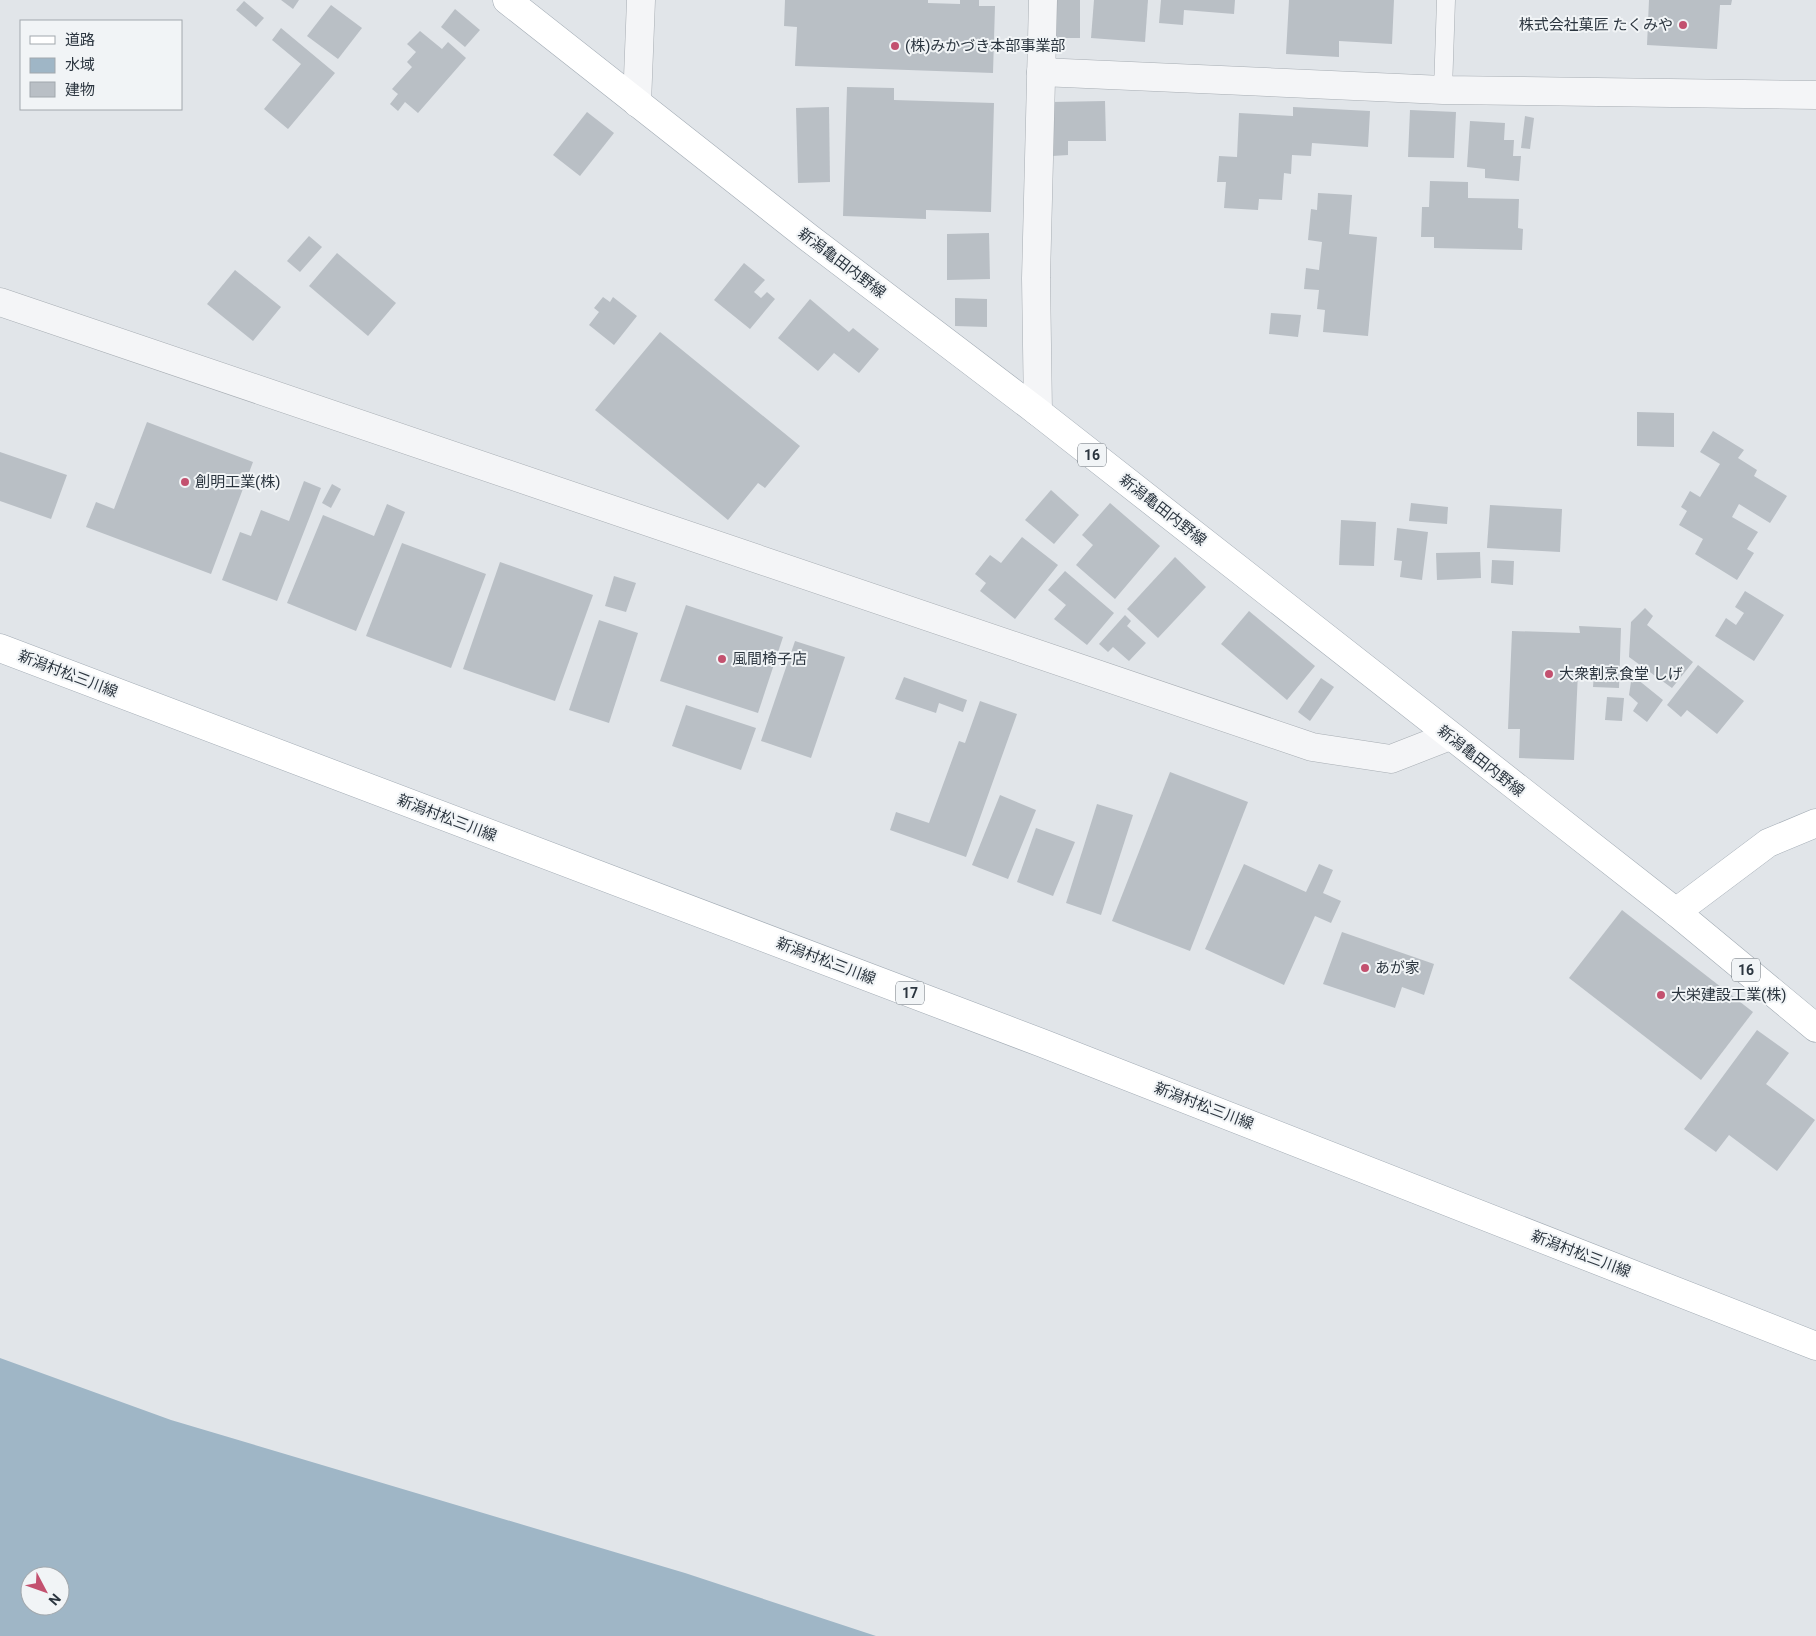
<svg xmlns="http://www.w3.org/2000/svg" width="1816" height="1636" viewBox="0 0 1816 1636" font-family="Roboto,'Noto Sans JP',sans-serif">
  <rect width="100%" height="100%" fill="#e1e5e9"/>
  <path fill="#9fb6c6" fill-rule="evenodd" d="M 0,1358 L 171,1420 L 685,1573 L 876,1636 L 0,1636 ZM 30,1576 L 60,1576 L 60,1606 L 30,1606 Z"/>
  <g fill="#b9bfc5">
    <path d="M 281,0 L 299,0 L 293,9 Z"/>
    <path d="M 785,0 L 928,0 L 928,3 L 960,4 L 960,0 L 979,0 L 979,6 L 995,6 L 993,73 L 795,66 L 797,27 L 784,26 Z"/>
    <path d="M 1053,0 L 1080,0 L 1080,38 L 1052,38 Z"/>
    <path d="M 1094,0 L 1148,0 L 1145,42 L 1091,38 Z"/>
    <path d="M 1161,0 L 1235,0 L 1234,14 L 1184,10 L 1183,25 L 1159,23 Z"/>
    <path d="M 1289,0 L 1394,0 L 1392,44 L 1339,41 L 1339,57 L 1286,54 Z"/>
    <path d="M 1649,0 L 1732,0 L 1731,5 L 1720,5 L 1717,49 L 1647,45 Z"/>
    <path d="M 244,1 L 264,18 L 256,27 L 236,10 Z"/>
    <path d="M 331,5 L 362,28 L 338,59 L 307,36 Z"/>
    <path d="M 455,9 L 480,30 L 465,47 L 441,27 Z"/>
    <path d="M 281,28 L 335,73 L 288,129 L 264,109 L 301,64 L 272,40 Z"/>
    <path d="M 420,31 L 442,49 L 448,42 L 466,58 L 418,113 L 405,102 L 398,111 L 390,104 L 398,94 L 392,89 L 412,67 L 407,62 L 416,52 L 407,44 Z"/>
    <path d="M 847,87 L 894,88 L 894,100 L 994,103 L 991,212 L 926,210 L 926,219 L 843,216 Z"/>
    <path d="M 1105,101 L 1106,141 L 1068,141 L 1068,155 L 1052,156 L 1051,102 Z"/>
    <path d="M 829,107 L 830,182 L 798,183 L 796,108 Z"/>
    <path d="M 1293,107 L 1370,111 L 1368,147 L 1312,143 L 1311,156 L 1292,155 L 1291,174 L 1284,173 L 1282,200 L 1259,199 L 1258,210 L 1224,208 L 1226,182 L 1217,182 L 1219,156 L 1237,157 L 1239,113 L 1293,116 Z"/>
    <path d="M 1410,110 L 1456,112 L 1454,158 L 1408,157 Z"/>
    <path d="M 587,112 L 614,133 L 580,176 L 553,155 Z"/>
    <path d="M 1525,116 L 1534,118 L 1530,149 L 1521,148 Z"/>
    <path d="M 1470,121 L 1505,123 L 1504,140 L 1514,140 L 1513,156 L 1521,156 L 1519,181 L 1485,178 L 1485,169 L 1467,167 Z"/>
    <path d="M 1430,181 L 1468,182 L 1468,198 L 1519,199 L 1518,228 L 1523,229 L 1522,250 L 1434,248 L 1434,237 L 1421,237 L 1422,207 L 1429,207 Z"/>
    <path d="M 1318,193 L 1352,195 L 1349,234 L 1377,237 L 1368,336 L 1323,332 L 1325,310 L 1317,309 L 1319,290 L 1304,289 L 1306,268 L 1319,270 L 1322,242 L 1308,240 L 1311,209 L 1317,210 Z"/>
    <path d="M 989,233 L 990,279 L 947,280 L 947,234 Z"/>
    <path d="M 309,236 L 322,247 L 300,272 L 287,261 Z"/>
    <path d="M 337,253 L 396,303 L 368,336 L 309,286 Z"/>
    <path d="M 744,263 L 765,280 L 754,292 L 761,298 L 767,292 L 775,299 L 750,329 L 714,300 Z"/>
    <path d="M 235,270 L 281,307 L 253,341 L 207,304 Z"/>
    <path d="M 603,297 L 610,302 L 613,297 L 637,316 L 614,345 L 589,325 L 599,312 L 594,308 Z"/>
    <path d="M 955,298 L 987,299 L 987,327 L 955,326 Z"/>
    <path d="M 810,299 L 849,332 L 853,328 L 879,349 L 859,373 L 834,353 L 818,371 L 778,338 Z"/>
    <path d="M 1271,313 L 1301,315 L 1298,337 L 1269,334 Z"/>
    <path d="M 660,332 L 800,446 L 765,488 L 758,483 L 728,520 L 595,410 Z"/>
    <path d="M 1637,412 L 1674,413 L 1674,447 L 1637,446 Z"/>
    <path d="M 147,422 L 253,462 L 211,574 L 86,527 L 96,502 L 114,509 Z"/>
    <path d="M 1713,431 L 1744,450 L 1738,458 L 1757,470 L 1754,476 L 1787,496 L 1770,523 L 1739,504 L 1732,517 L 1758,532 L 1747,549 L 1754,553 L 1737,580 L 1695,554 L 1703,539 L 1679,525 L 1687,511 L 1681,507 L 1690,491 L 1700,497 L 1720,464 L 1700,452 Z"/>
    <path d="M 0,452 L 67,475 L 51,519 L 0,501 Z"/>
    <path d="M 304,481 L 321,488 L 277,601 L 222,580 L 240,532 L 251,536 L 261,510 L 289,521 Z"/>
    <path d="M 332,484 L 341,489 L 331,508 L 322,503 Z"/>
    <path d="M 1051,490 L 1079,515 L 1054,544 L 1025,520 Z"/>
    <path d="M 1110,503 L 1160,546 L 1115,599 L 1076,565 L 1093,545 L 1082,535 Z"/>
    <path d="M 1411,503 L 1448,507 L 1447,524 L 1409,521 Z"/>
    <path d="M 387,504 L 405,512 L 356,631 L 287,603 L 323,515 L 374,536 Z"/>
    <path d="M 1490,505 L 1562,509 L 1560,552 L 1487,548 Z"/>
    <path d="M 1341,520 L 1376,522 L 1374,566 L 1339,565 Z"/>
    <path d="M 1397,528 L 1428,532 L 1422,580 L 1400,577 L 1402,561 L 1394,560 Z"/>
    <path d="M 1022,537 L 1058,565 L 1015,619 L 980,591 L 986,583 L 975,574 L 990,555 L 1001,563 Z"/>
    <path d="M 402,543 L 486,574 L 451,668 L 366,636 Z"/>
    <path d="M 1480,552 L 1481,578 L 1437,580 L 1436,553 Z"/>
    <path d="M 1175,557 L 1206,587 L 1158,638 L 1127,609 Z"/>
    <path d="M 1492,560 L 1514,561 L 1513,585 L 1491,583 Z"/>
    <path d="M 500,562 L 593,595 L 555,701 L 463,669 Z"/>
    <path d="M 1065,571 L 1114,613 L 1087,645 L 1054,619 L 1066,605 L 1048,590 Z"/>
    <path d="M 614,576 L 636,583 L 626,612 L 605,606 Z"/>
    <path d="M 1745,591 L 1784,615 L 1754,661 L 1715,636 L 1726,618 L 1736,625 L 1744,613 L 1735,607 Z"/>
    <path d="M 686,605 L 783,637 L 758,713 L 660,681 Z"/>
    <path d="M 1645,608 L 1653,616 L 1647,625 L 1693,662 L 1672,688 L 1629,657 L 1631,622 Z"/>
    <path d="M 1249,611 L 1315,666 L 1287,700 L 1221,644 Z"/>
    <path d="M 1125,615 L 1131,621 L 1127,626 L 1146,643 L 1129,661 L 1113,647 L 1108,652 L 1099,644 Z"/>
    <path d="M 599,620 L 638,633 L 609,723 L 569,710 Z"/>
    <path d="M 1579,626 L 1621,628 L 1619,688 L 1593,687 L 1594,673 L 1578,672 L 1574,760 L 1519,758 L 1520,729 L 1508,729 L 1512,631 L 1580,633 Z"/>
    <path d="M 795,641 L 845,657 L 811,758 L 761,741 Z"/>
    <path d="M 1698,665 L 1744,701 L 1717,734 L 1687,710 L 1681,717 L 1667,705 Z"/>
    <path d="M 1632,675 L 1663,700 L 1647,722 L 1633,711 L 1638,703 L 1629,695 Z"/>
    <path d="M 904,677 L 967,700 L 963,712 L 939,703 L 936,713 L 895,699 Z"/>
    <path d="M 1321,678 L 1334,687 L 1310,721 L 1298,712 Z"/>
    <path d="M 1607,697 L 1624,698 L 1622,721 L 1605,720 Z"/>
    <path d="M 980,701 L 1017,714 L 966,857 L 890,830 L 896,812 L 929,823 L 959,741 L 965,743 Z"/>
    <path d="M 686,705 L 756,728 L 741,770 L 672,746 Z"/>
    <path d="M 1170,772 L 1248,802 L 1190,951 L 1112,921 Z"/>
    <path d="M 1000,795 L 1036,810 L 1008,879 L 972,865 Z"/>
    <path d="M 1097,804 L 1133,815 L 1101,915 L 1066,903 Z"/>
    <path d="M 1036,828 L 1075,842 L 1053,896 L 1017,882 Z"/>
    <path d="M 1244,864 L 1306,892 L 1319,864 L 1333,870 L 1323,893 L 1341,901 L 1331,923 L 1315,916 L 1284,985 L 1205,949 Z"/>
    <path d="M 1622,910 L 1753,1012 L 1701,1080 L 1569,978 Z"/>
    <path d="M 1342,932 L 1434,964 L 1424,995 L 1402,987 L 1395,1008 L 1323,984 Z"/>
    <path d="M 1757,1030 L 1789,1053 L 1766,1084 L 1815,1120 L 1777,1171 L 1729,1135 L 1716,1152 L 1684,1129 Z"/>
  </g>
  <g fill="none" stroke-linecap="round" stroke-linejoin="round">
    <g stroke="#a7adb3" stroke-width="19">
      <path id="service" d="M 1443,90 L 1446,0"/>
    </g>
    <g stroke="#a7adb3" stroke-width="29">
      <g id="minor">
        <path d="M 1041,72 L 1443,90 L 1816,95"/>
        <path d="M 637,103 L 641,0"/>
      </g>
    </g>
    <g stroke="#a7adb3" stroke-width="29">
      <g id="tertiary">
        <path d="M 0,302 L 1312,747 L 1391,759 L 1450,736"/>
        <path d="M 1038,412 L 1036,278 L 1043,0"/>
      </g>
    </g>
    <g stroke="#a2abb4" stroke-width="29">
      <g id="primary">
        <path d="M 507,0 L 809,238 L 1038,412 L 1676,912 L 1816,1028"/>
        <path d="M 0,648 L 1042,1043 L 1816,1346"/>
        <path d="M 1676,912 L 1768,843 L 1816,823"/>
      </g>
    </g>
    <use href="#service" stroke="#f4f5f7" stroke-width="18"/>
    <use href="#minor" stroke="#f4f5f7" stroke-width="28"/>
    <use href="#tertiary" stroke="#f4f5f7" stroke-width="28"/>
    <use href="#primary" stroke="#fff" stroke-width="28"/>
  </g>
  <g fill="#c3516f" stroke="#f1f4f6" stroke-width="2">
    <circle cx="1683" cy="25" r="5"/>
    <circle cx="895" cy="46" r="5"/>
    <circle cx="185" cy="482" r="5"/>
    <circle cx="722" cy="659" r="5"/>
    <circle cx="1549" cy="674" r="5"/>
    <circle cx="1365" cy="968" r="5"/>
    <circle cx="1661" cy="995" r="5"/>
  </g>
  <g text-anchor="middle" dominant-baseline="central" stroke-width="4" stroke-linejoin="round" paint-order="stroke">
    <g fill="#f1f4f6" stroke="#666e76" stroke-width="1">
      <rect x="1078" y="443.5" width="28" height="23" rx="4"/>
      <rect x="1732" y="958.5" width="28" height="23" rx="4"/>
      <rect x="896" y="981.5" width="28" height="23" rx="4"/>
    </g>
    <g font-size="14" font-weight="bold" fill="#2b353f">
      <text x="1092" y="455">16</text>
      <text x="1746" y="970">16</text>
      <text x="910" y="993">17</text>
    </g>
    <g font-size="15" fill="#2b353f" stroke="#f1f4f6" text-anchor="start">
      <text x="1673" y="25" text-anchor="end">株式会社菓匠 たくみや</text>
      <text x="905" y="46">(株)みかづき本部事業部</text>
      <text x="195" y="482">創明工業(株)</text>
      <text x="732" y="659">風間椅子店</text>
      <text x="1559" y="674">大衆割烹食堂 しげ</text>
      <text x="1375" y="968">あが家</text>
      <text x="1671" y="995">大栄建設工業(株)</text>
    </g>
    <g font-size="15" fill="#2b353f" stroke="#f1f4f6">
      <text transform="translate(842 263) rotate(37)">新潟亀田内野線</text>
      <text transform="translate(1163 510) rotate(38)">新潟亀田内野線</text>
      <text transform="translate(68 674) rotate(21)">新潟村松三川線</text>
      <text transform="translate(1481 761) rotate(38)">新潟亀田内野線</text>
      <text transform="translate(447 818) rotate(21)">新潟村松三川線</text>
      <text transform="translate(826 961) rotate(21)">新潟村松三川線</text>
      <text transform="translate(1204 1106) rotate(21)">新潟村松三川線</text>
      <text transform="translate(1581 1254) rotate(21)">新潟村松三川線</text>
    </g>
  </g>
  <rect x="20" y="20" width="162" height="90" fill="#f1f4f6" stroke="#a2a8ad"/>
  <rect x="30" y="36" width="25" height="8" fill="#ffffff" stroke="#a2a8ad"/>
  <text x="65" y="45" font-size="15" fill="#2b353f">道路</text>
  <rect x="30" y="58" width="25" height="15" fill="#9fb6c6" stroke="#a2a8ad"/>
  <text x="65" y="70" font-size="15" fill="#2b353f">水域</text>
  <rect x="30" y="82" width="25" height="15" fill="#b9bfc5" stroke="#a2a8ad"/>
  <text x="65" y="95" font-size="15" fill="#2b353f">建物</text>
  <g transform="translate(45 1591) rotate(131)"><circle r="24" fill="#f1f4f6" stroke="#a2a8ad"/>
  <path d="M0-4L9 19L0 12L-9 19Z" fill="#c3516f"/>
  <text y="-8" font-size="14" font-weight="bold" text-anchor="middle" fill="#2b353f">N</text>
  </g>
</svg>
